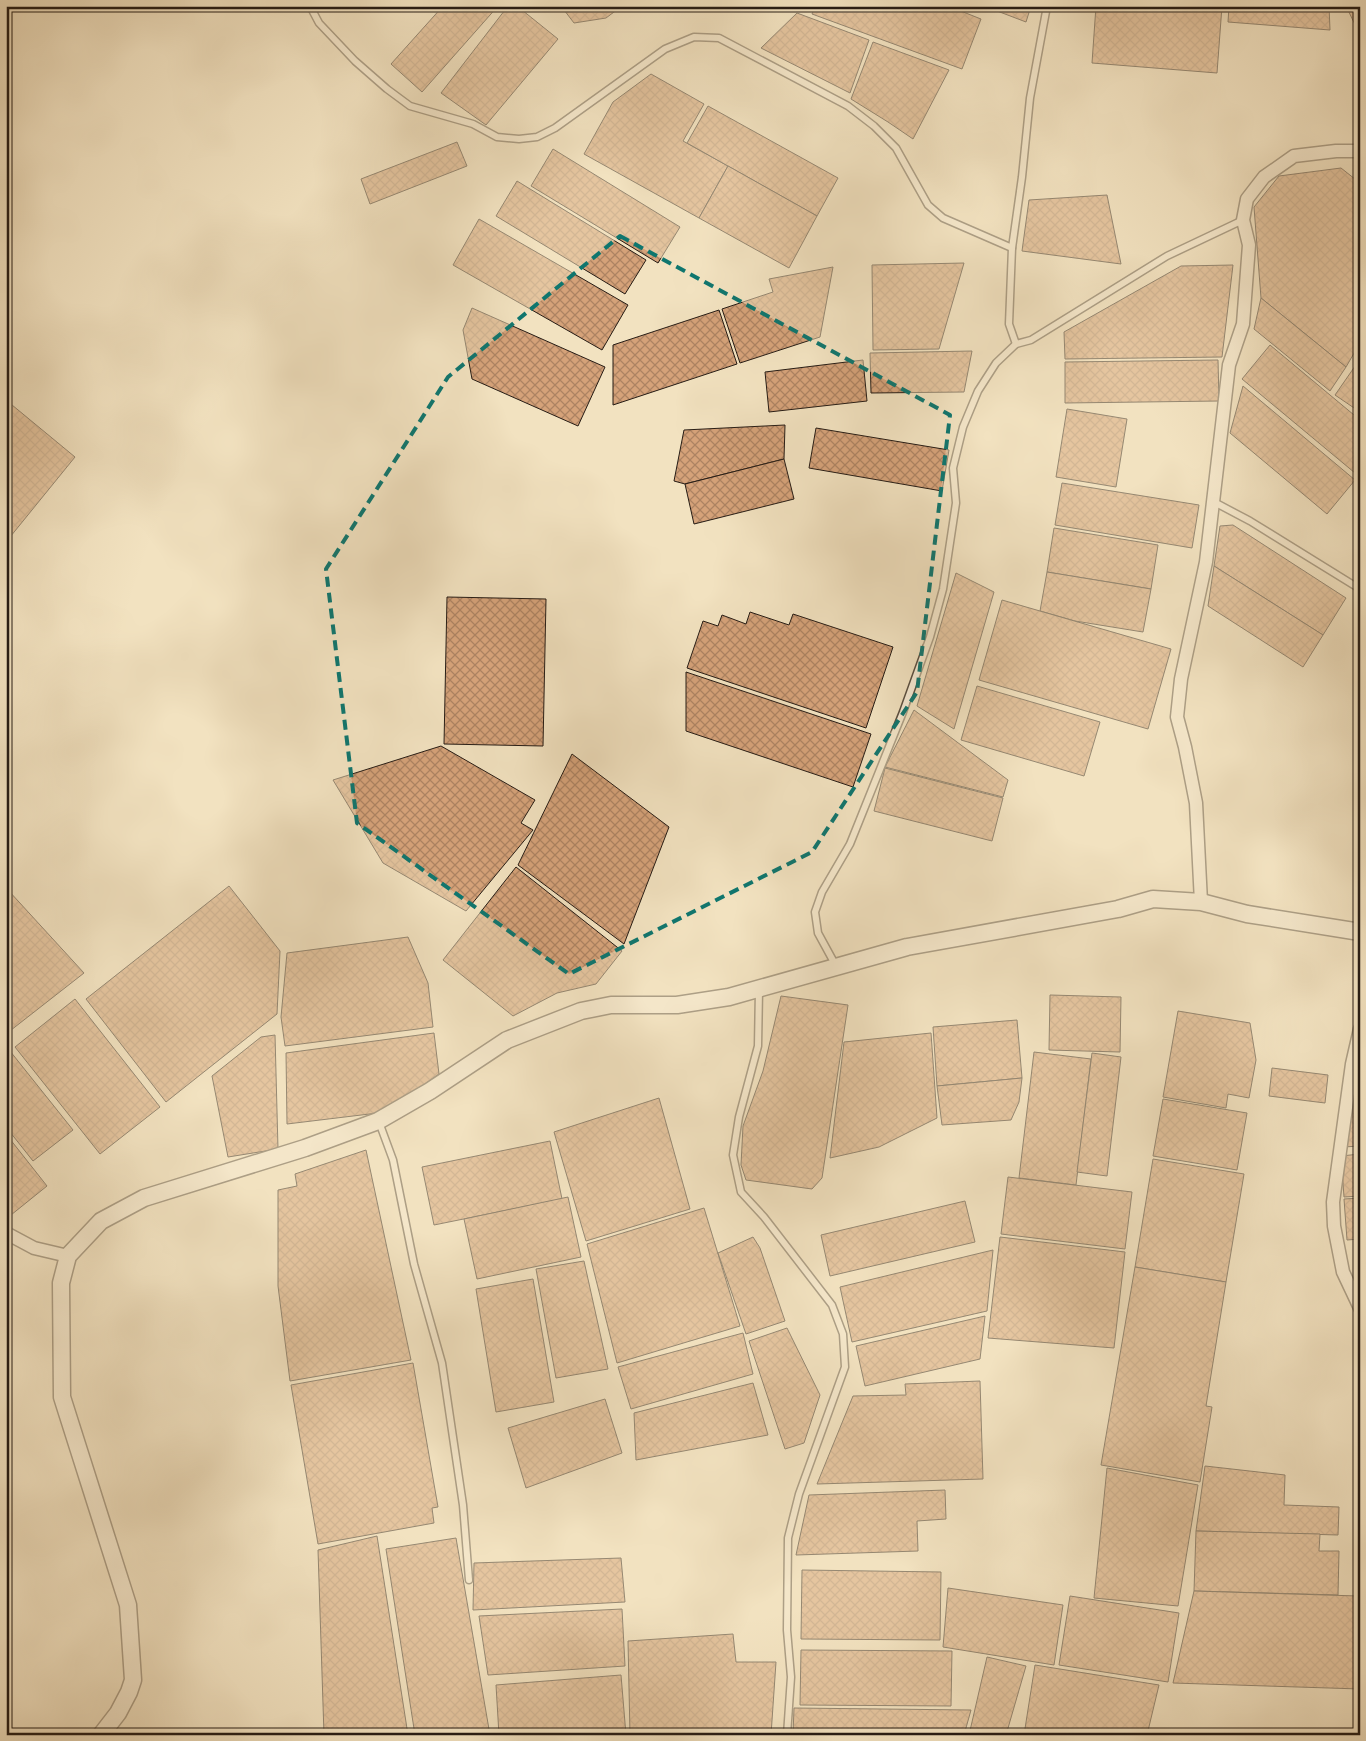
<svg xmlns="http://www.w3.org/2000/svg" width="1366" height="1741" viewBox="0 0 1366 1741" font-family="'IM FELL DW Pica',serif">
  <defs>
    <pattern id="building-cross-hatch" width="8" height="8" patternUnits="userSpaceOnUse" patternTransform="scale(1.25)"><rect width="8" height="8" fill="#d5a279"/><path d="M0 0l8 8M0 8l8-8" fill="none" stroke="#ad8362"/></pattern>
  </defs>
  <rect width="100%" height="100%" fill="#f2e2c0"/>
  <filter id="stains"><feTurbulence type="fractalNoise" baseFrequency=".004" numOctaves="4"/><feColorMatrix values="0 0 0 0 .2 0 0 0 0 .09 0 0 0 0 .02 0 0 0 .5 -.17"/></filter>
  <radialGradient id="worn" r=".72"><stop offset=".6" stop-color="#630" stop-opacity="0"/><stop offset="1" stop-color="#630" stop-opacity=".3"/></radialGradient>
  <g fill="url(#building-cross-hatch)" stroke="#261c15">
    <path d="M 443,6 L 498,6 L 422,92 L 391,64 Z"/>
    <path d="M 508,6 L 517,6 L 558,39 L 486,125 L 441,93 Z"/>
    <path d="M 561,6 L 622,6 L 606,18 L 574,23 Z"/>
    <path d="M 815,6 L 948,6 L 981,19 L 962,69 L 812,14 Z"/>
    <path d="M 984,6 L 1031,6 L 1026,22 Z"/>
    <path d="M 1096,6 L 1222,6 L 1217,73 L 1092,63 Z"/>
    <path d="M 1229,6 L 1329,6 L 1330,30 L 1228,22 Z"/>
    <path d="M 1346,6 L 1360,6 L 1360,35 Z"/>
    <path d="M 797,13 L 869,40 L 850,93 L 761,48 Z"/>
    <path d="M 873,42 L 949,70 L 913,139 L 888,122 L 851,99 Z"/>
    <path d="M 651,74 L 704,104 L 683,141 L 728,166 L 699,218 L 584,154 L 613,102 Z"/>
    <path d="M 708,106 L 838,178 L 817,216 L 687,143 Z"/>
    <path d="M 457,142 L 467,166 L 370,204 L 361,179 Z"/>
    <path d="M 553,149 L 680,227 L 658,263 L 531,186 Z"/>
    <path d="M 728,166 L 817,216 L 789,268 L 699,218 Z"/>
    <path d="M 1341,168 L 1360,183 L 1360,343 L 1346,367 L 1261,298 L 1254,207 L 1279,176 Z"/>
    <path d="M 517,181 L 646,260 L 625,294 L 496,216 Z"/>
    <path d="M 1107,195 L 1121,264 L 1022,251 L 1029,200 Z"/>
    <path d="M 479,219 L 628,305 L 602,350 L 453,265 Z"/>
    <path d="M 964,263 L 939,349 L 873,350 L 872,265 Z"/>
    <path d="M 1233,265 L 1222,357 L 1065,359 L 1064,332 L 1181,266 Z"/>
    <path d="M 833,267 L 820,337 L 740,363 L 722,309 L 773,292 L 769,279 Z"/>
    <path d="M 1261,298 L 1346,367 L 1330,391 L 1254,329 Z"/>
    <path d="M 472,308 L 605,367 L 578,426 L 472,379 L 463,330 Z"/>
    <path d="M 719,310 L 737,364 L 613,405 L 613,345 Z"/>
    <path d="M 1270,345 L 1360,420 L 1360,466 L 1355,473 L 1242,379 Z"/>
    <path d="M 972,351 L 964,392 L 871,393 L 870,353 Z"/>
    <path d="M 1360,359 L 1360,412 L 1335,395 Z"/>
    <path d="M 863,360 L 867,401 L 769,412 L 765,372 Z"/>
    <path d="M 1218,360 L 1219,401 L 1065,403 L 1065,362 Z"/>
    <path d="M 1243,386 L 1355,480 L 1327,514 L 1230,433 Z"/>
    <path d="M 6,400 L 75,457 L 6,542 Z"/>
    <path d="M 1067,409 L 1127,419 L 1116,487 L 1056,477 Z"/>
    <path d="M 785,425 L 784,459 L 685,484 L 674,481 L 684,430 Z"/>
    <path d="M 816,428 L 949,450 L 942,491 L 809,468 Z"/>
    <path d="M 784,459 L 794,499 L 694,524 L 685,484 Z"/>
    <path d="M 1062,483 L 1199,505 L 1192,548 L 1055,525 Z"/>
    <path d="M 1233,525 L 1346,598 L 1323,635 L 1214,566 L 1220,526 Z"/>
    <path d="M 1054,528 L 1158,545 L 1151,589 L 1047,572 Z"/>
    <path d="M 1214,566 L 1323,635 L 1303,667 L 1208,606 Z"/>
    <path d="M 1047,572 L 1151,589 L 1143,632 L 1075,621 L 1040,611 Z"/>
    <path d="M 956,573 L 994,592 L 954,729 L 917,706 Z"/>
    <path d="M 447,597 L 546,599 L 543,746 L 444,744 Z"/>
    <path d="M 1002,600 L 1171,649 L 1148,729 L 979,680 Z"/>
    <path d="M 750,612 L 789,625 L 793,614 L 893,647 L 866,728 L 687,668 L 703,621 L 718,626 L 722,615 L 746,624 Z"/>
    <path d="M 686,672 L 871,734 L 853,787 L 686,731 Z"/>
    <path d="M 977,686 L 1100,722 L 1084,776 L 961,740 Z"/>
    <path d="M 914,710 L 1008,780 L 1003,797 L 885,767 Z"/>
    <path d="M 441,746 L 535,800 L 521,823 L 533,830 L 466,911 L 383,863 L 333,780 Z"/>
    <path d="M 572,754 L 669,827 L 624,944 L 518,865 Z"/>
    <path d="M 885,768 L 1003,798 L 992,841 L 874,811 Z"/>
    <path d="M 516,867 L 622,951 L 596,984 L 557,993 L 513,1016 L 443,960 Z"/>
    <path d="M 229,886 L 280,951 L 277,1014 L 166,1102 L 86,999 Z"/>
    <path d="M 8,890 L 84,973 L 6,1034 L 6,892 Z"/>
    <path d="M 408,937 L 428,983 L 433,1027 L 285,1046 L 281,1017 L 287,953 Z"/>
    <path d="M 1050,995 L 1121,997 L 1120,1052 L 1049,1050 Z"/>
    <path d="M 781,996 L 848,1005 L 822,1178 L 812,1189 L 746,1180 L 741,1165 L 743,1126 L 763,1071 Z"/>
    <path d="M 75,999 L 160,1107 L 100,1154 L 15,1047 Z"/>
    <path d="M 1178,1011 L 1250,1023 L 1256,1060 L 1249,1098 L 1228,1094 L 1226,1108 L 1163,1097 Z"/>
    <path d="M 1017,1020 L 1022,1078 L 937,1086 L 933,1027 Z"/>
    <path d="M 434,1033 L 439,1074 L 386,1112 L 287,1124 L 286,1053 Z"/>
    <path d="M 931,1033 L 937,1118 L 879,1147 L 830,1158 L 844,1042 Z"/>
    <path d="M 275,1035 L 278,1149 L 228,1157 L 212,1076 L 261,1037 Z"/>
    <path d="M 1360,1038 L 1360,1092 L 1352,1093 Z"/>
    <path d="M 10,1051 L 73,1130 L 33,1161 L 6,1127 L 6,1054 Z"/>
    <path d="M 1034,1052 L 1091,1059 L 1076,1185 L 1019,1178 Z"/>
    <path d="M 1092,1053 L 1121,1057 L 1107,1176 L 1077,1172 Z"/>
    <path d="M 1272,1068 L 1328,1075 L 1325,1103 L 1269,1096 Z"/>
    <path d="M 1022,1078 L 1019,1102 L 1011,1120 L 942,1125 L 937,1086 Z"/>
    <path d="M 1360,1092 L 1360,1146 L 1343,1147 L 1352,1093 Z"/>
    <path d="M 659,1098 L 690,1209 L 586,1241 L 554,1132 Z"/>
    <path d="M 1163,1099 L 1247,1113 L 1237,1170 L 1153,1156 Z"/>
    <path d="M 6,1134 L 47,1186 L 6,1219 Z"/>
    <path d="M 550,1141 L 562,1199 L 434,1225 L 422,1167 Z"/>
    <path d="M 366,1150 L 411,1360 L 290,1381 L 278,1286 L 278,1190 L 297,1186 L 295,1174 Z"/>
    <path d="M 1360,1154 L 1360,1196 L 1344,1197 L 1341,1156 Z"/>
    <path d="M 1153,1159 L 1244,1174 L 1226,1282 L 1135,1267 Z"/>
    <path d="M 1008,1177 L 1132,1192 L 1125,1249 L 1001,1234 Z"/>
    <path d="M 568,1197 L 581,1257 L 477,1279 L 464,1219 Z"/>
    <path d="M 1360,1198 L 1360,1239 L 1347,1240 L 1344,1199 Z"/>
    <path d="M 965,1201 L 975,1242 L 830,1276 L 821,1235 Z"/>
    <path d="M 704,1208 L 740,1326 L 617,1363 L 587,1244 Z"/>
    <path d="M 753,1237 L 760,1248 L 785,1321 L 746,1334 L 718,1253 Z"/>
    <path d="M 1000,1237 L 1125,1252 L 1114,1348 L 988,1338 Z"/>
    <path d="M 993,1250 L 987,1311 L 852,1342 L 840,1287 Z"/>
    <path d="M 584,1261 L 608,1369 L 556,1378 L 536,1269 Z"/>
    <path d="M 1135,1267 L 1226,1282 L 1206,1406 L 1212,1407 L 1200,1482 L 1101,1465 Z"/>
    <path d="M 533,1279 L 554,1402 L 496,1412 L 476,1289 Z"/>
    <path d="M 985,1316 L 980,1359 L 865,1386 L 856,1346 Z"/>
    <path d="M 787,1328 L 820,1395 L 804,1443 L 785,1449 L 749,1341 Z"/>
    <path d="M 743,1333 L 753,1374 L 631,1409 L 618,1367 Z"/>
    <path d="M 413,1363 L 438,1507 L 432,1508 L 434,1523 L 318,1544 L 291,1385 Z"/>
    <path d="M 980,1381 L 983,1479 L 817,1484 L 853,1396 L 906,1395 L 905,1384 Z"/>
    <path d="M 753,1383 L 768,1435 L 636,1460 L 634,1413 Z"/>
    <path d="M 605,1399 L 622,1453 L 526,1488 L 508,1428 Z"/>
    <path d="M 1205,1466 L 1285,1475 L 1284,1505 L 1339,1507 L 1338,1535 L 1196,1531 Z"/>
    <path d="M 1107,1468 L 1198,1485 L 1178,1606 L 1094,1598 Z"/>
    <path d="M 945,1490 L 946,1519 L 917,1521 L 918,1551 L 796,1555 L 809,1495 Z"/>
    <path d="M 1196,1531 L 1320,1534 L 1319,1551 L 1339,1551 L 1338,1595 L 1194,1591 Z"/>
    <path d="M 377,1536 L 408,1735 L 324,1735 L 318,1550 Z"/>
    <path d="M 456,1538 L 490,1735 L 415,1735 L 386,1549 Z"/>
    <path d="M 621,1558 L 625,1602 L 473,1610 L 474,1563 Z"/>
    <path d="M 802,1570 L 941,1572 L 940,1640 L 801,1639 Z"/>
    <path d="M 948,1588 L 1063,1605 L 1054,1665 L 943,1647 Z"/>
    <path d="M 1194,1591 L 1358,1596 L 1360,1600 L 1360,1689 L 1173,1683 Z"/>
    <path d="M 1070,1596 L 1179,1613 L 1168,1682 L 1059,1665 Z"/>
    <path d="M 622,1609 L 625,1666 L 488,1675 L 479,1616 Z"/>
    <path d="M 733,1634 L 736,1662 L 776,1662 L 771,1735 L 630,1735 L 628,1641 Z"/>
    <path d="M 801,1650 L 952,1651 L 951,1706 L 800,1705 Z"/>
    <path d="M 987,1657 L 1026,1666 L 1006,1735 L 969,1735 Z"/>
    <path d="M 1035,1665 L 1159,1685 L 1147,1735 L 1024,1735 Z"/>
    <path d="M 621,1675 L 626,1735 L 499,1735 L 496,1685 Z"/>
    <path d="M 794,1708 L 971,1710 L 964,1735 L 793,1735 Z"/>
  </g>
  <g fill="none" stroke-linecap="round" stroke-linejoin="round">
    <g stroke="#594e40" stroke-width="9">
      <g id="service">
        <path d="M 310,6 L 319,23 L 355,61 L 387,89 L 410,106 L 473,124 L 497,137 L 519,139 L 537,137 L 555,128 L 665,49 L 694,37 L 719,38 L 848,106 L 874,126 L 896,148 L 928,205 L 943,218 L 1012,248"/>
        <path d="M 1016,344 L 1009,324 L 1012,248 L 1022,177 L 1030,98 L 1047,6"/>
        <path d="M 1214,502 L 1250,521 L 1360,589"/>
        <path d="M 836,966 L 818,933 L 815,912 L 822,892 L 850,844 L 903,712 L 930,637 L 943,589 L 956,503 L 953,468 L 963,427 L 978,391 L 996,363 L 1016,344 L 1031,340 L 1167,256 L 1243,220"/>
        <path d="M 759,990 L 758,1046 L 739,1117 L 733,1155 L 741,1192 L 764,1217 L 832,1305 L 843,1334 L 845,1367 L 799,1494 L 788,1538 L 787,1630 L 791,1677 L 787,1735"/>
        <path d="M 379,1122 L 393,1160 L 414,1264 L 442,1363 L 463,1505 L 469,1580"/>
      </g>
    </g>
    <g stroke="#594e40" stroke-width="15">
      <g id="minor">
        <path d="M 1201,902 L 1196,803 L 1185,747 L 1177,717 L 1181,679 L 1206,562 L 1229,365 L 1243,324 L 1249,245 L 1243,220 L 1247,199 L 1264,177 L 1294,156 L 1336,151 L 1360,151"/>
        <path d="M 1360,1029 L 1352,1064 L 1333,1202 L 1334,1226 L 1343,1272 L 1360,1308"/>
        <path d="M 6,1233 L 34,1248 L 68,1256"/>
      </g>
    </g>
    <g stroke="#594e40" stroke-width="19">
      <path id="tertiary" d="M 101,1735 L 118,1713 L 129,1692 L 133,1680 L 128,1605 L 62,1397 L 61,1283 L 68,1256 L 101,1221 L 144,1198 L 305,1148 L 378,1121 L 430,1091 L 507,1040 L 581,1011 L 611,1005 L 677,1005 L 729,997 L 907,947 L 1118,909 L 1153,899 L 1201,902 L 1247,914 L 1360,932"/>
    </g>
    <use href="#service" stroke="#f7ecd6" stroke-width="6"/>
    <use href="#minor" stroke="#f7ecd6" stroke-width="12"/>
    <use href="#tertiary" stroke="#f7ecd6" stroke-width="16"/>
  </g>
  <path d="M0 0H1366V1741H0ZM 620,236 L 950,415 L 917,692 L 812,852 L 569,974 L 357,823 L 326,569 L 448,377 Z" fill="#f2e2c0" fill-opacity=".55" fill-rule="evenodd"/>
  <path fill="none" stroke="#0f766e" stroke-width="4" stroke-dasharray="10 6" stroke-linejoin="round" d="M 620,236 L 950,415 L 917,692 L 812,852 L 569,974 L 357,823 L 326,569 L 448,377 Z"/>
  <rect width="1366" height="1741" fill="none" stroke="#f2e2c0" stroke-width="25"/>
  <rect x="8" y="8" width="1351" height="1726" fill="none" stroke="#261c15" stroke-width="2.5"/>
  <rect x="12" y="12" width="1341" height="1716" fill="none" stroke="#261c15"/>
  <rect width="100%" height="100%" filter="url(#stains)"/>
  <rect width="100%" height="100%" fill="url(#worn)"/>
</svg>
